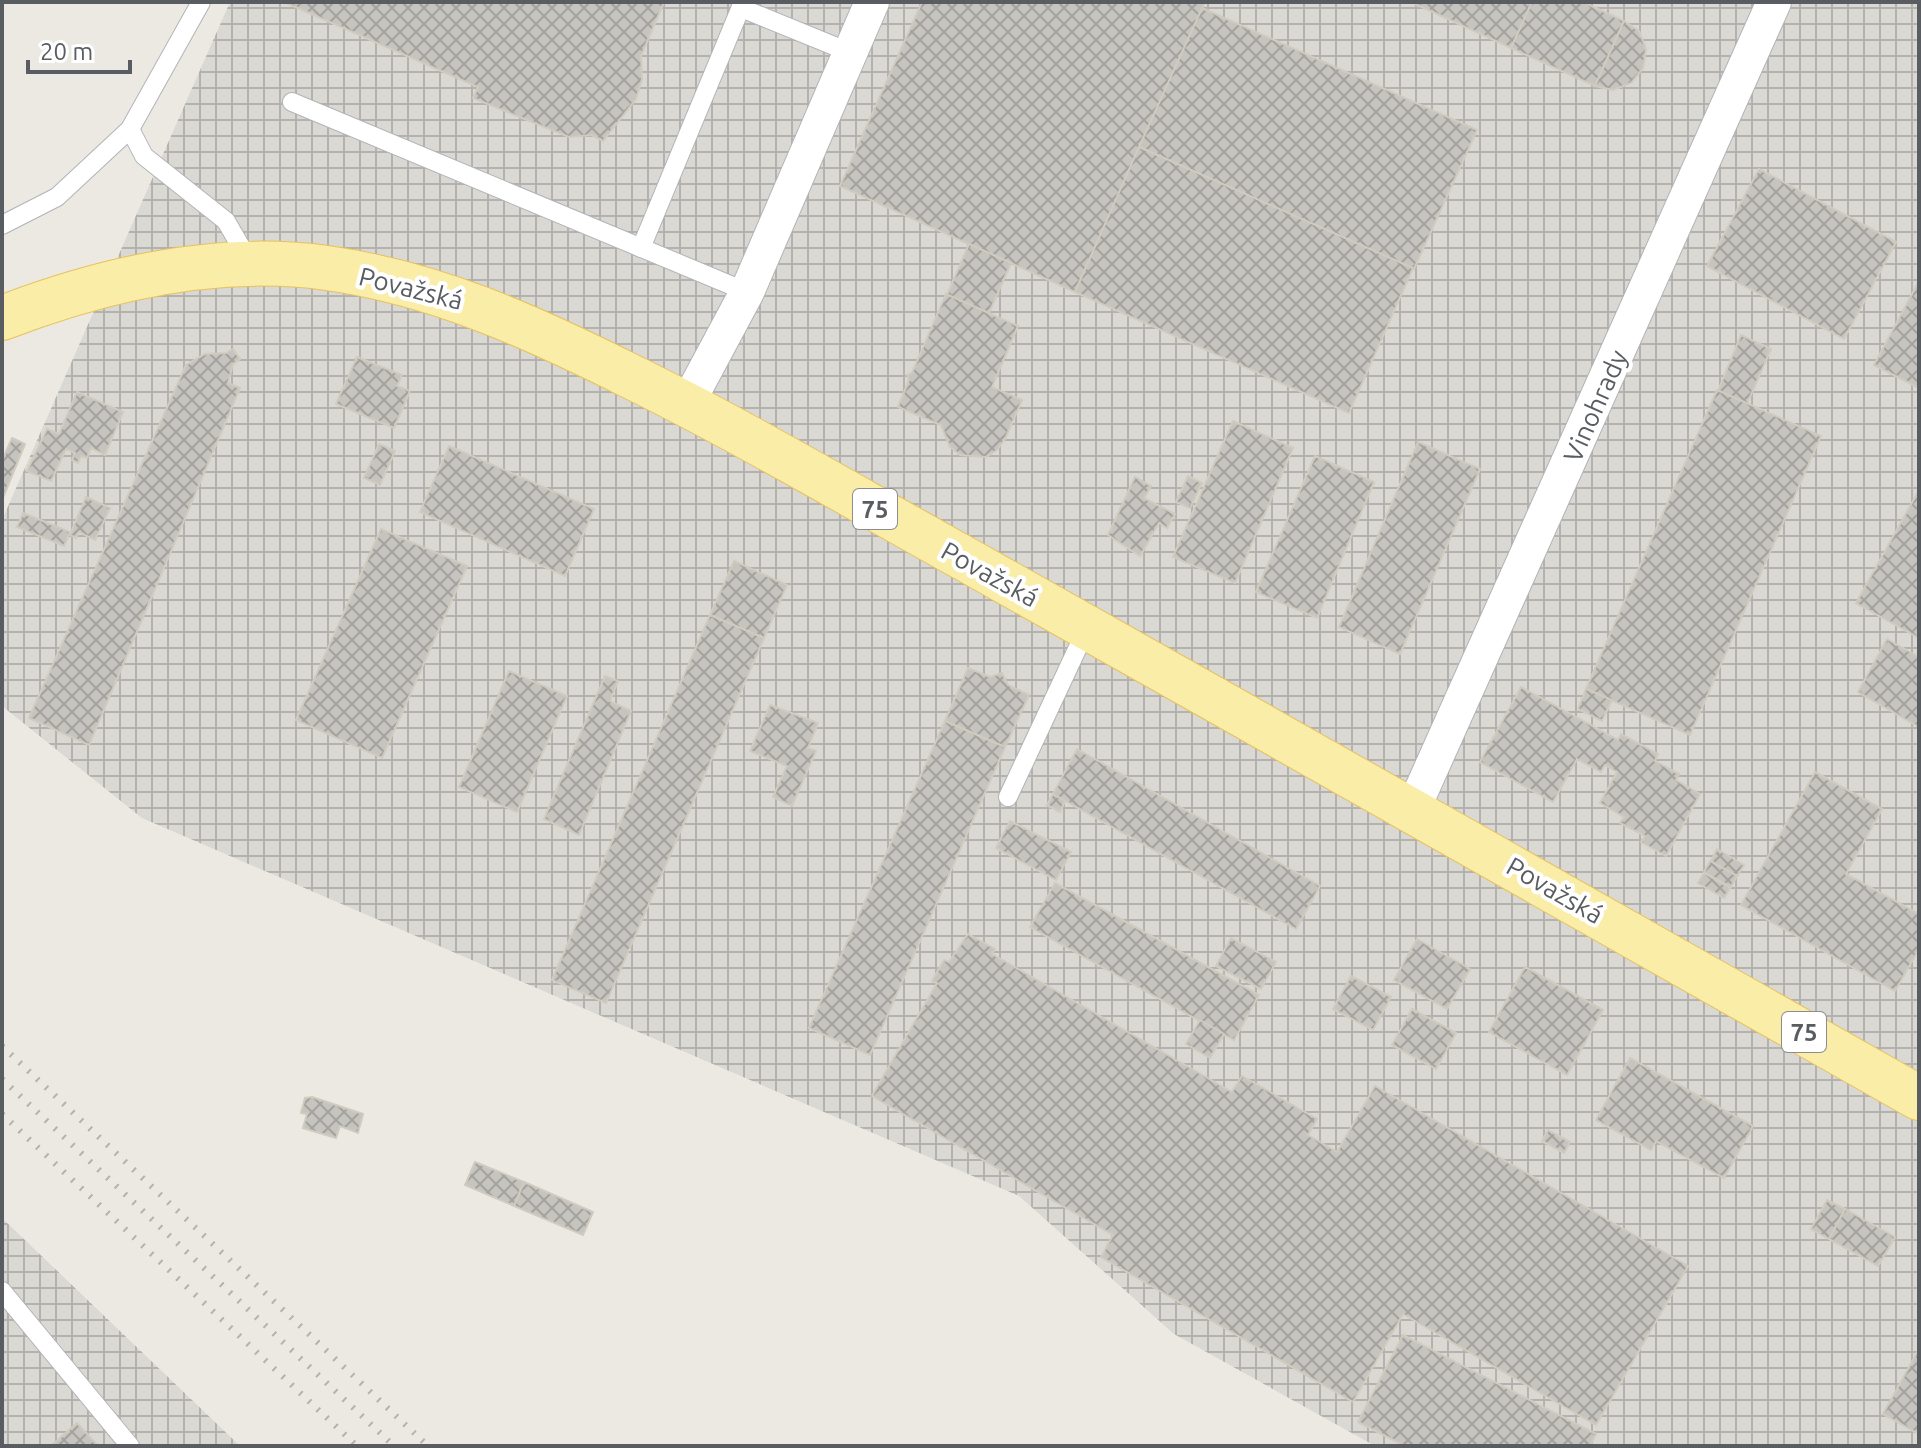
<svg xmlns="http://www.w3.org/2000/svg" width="1921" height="1448" viewBox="0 0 1921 1448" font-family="Ubuntu,sans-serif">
  <defs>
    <pattern id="industrial-grid" width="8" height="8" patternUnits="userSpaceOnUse" patternTransform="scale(2)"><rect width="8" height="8" fill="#dad8d3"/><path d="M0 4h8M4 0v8" fill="none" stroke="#b4b2af"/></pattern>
    <pattern id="building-cross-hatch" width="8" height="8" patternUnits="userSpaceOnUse" patternTransform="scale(2)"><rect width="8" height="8" fill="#c6c4be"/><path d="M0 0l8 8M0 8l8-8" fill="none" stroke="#a4a29e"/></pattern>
  </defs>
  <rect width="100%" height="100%" fill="#ebe9e1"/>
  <g fill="url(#industrial-grid)">
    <path d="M 230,2 L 1919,2 L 1919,1446 L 1375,1446 L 1174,1334 L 1019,1196 L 142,818 L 2,706 L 2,520 Z"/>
    <path d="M 2,1218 L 240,1446 L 2,1446 Z"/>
  </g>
  <g fill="url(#building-cross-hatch)" stroke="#d0cbbf" stroke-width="2">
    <path d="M 284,2 L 664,2 L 641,56 L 642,79 L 636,99 L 603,141 L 592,135 L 569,137 L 473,98 L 478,87 Z"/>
    <path d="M 922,2 L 1205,2 L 1075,292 L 840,186 Z"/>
    <path d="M 1411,2 L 1532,2 L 1511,48 Z"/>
    <path d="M 1532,2 L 1583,2 L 1624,21 L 1595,86 L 1511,48 Z"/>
    <path d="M 1202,8 L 1477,130 L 1414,269 L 1139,147 Z"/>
    <path d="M 1624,21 L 1639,31 L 1646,49 L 1643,68 L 1631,83 L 1613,90 L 1595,86 Z"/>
    <path d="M 1139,147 L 1413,268 L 1349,413 L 1075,292 Z"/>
    <path d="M 1759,169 L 1896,242 L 1844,339 L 1707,266 Z"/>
    <path d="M 969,244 L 1011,263 L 989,313 L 947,295 Z"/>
    <path d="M 1919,281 L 1919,388 L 1874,365 Z"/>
    <path d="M 946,294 L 1018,326 L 992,387 L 1022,400 L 1005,439 L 997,450 L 986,457 L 960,455 L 950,447 L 941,425 L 898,407 L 909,380 L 907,375 L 912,373 Z"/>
    <path d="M 1741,335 L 1771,349 L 1747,404 L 1718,391 Z"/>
    <path d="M 233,349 L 240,359 L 233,364 L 228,383 L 240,388 L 89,745 L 29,718 L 186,365 L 205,354 L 226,353 Z"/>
    <path d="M 357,357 L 402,375 L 397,386 L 410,391 L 394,428 L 336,404 Z"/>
    <path d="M 1717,390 L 1821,436 L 1690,735 L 1586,689 Z"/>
    <path d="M 77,392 L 123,412 L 105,455 L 91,448 L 87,458 L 81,456 L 78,463 L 72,460 L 75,453 L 66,449 L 51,481 L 27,471 L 47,429 L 59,434 Z"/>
    <path d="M 1233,421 L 1293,448 L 1235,583 L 1173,557 Z"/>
    <path d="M 12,438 L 25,444 L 2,500 L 2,461 Z"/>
    <path d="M 1418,442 L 1480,469 L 1400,654 L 1339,627 Z"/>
    <path d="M 379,444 L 395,451 L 380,485 L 364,478 Z"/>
    <path d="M 449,446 L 594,509 L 565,576 L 420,512 Z"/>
    <path d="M 1315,456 L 1374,482 L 1317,618 L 1256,592 Z"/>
    <path d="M 1188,476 L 1202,483 L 1190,508 L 1176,502 Z"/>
    <path d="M 1135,477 L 1151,486 L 1144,498 L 1175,514 L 1167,528 L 1159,523 L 1140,556 L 1108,535 Z"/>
    <path d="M 1919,490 L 1919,638 L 1856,603 Z"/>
    <path d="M 86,497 L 110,508 L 95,540 L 79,532 L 76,538 L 70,535 Z"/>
    <path d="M 23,513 L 70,532 L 64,546 L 17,527 Z"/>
    <path d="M 381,529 L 467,566 L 382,758 L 296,720 Z"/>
    <path d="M 734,561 L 787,585 L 764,638 L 710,615 Z"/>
    <path d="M 710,615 L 764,638 L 606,1003 L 552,980 Z"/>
    <path d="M 1887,639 L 1919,657 L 1919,727 L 1858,692 Z"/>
    <path d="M 968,668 L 990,677 L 1002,673 L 1008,685 L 1029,695 L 1005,747 L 945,721 Z"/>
    <path d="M 509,671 L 567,696 L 517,812 L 459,787 Z"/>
    <path d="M 605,676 L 618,681 L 610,701 L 631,711 L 579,835 L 544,819 Z"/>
    <path d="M 1521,687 L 1618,740 L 1621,734 L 1658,754 L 1655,761 L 1679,774 L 1676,780 L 1700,794 L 1666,856 L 1641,842 L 1645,836 L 1620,823 L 1624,817 L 1600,803 L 1617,772 L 1605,765 L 1601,772 L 1577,759 L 1553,802 L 1480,762 Z"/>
    <path d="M 1586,689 L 1612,700 L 1602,721 L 1578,709 Z"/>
    <path d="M 770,705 L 818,723 L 808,748 L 816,751 L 792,806 L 773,797 L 787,766 L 750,751 Z"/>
    <path d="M 945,721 L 1005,747 L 870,1055 L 809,1028 Z"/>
    <path d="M 1077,749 L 1320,886 L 1296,929 L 1053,794 Z"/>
    <path d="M 1815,772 L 1882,809 L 1846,874 L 1919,914 L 1919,949 L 1895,991 L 1741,905 Z"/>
    <path d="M 1053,794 L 1065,801 L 1060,812 L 1047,805 Z"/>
    <path d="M 1010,821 L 1071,852 L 1056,880 L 996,848 Z"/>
    <path d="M 1717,849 L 1744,865 L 1737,876 L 1711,861 Z"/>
    <path d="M 1710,861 L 1737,876 L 1731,887 L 1704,872 Z"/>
    <path d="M 1704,873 L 1730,888 L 1724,898 L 1698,883 Z"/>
    <path d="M 1055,883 L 1259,995 L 1234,1040 L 1030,927 Z"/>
    <path d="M 968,934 L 995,949 L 992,954 L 1232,1092 L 1242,1076 L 1317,1119 L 1308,1135 L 1337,1152 L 1375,1086 L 1688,1266 L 1596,1425 L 1403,1314 L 1353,1402 L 1101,1257 L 1113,1235 L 872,1096 L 937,983 L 932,981 L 944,960 L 949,962 Z"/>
    <path d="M 1231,938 L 1276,962 L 1261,989 L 1216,966 Z"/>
    <path d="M 1417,939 L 1470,969 L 1447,1009 L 1394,980 Z"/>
    <path d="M 1525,967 L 1603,1010 L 1567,1075 L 1489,1032 Z"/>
    <path d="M 1351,976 L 1391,997 L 1373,1030 L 1333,1009 Z"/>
    <path d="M 1412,1009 L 1456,1033 L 1436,1069 L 1392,1045 Z"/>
    <path d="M 1200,1020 L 1224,1034 L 1210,1058 L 1186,1044 Z"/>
    <path d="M 1630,1058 L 1753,1126 L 1724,1178 L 1656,1141 L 1651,1150 L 1596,1120 Z"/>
    <path d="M 312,1097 L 363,1114 L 358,1133 L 340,1126 L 336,1138 L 303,1128 L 307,1114 L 301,1113 L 305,1098 Z"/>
    <path d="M 1548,1130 L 1570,1142 L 1564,1153 L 1542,1141 Z"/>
    <path d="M 475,1162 L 524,1182 L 514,1206 L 465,1185 Z"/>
    <path d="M 524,1182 L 593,1212 L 583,1235 L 514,1206 Z"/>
    <path d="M 1827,1200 L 1845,1209 L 1829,1239 L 1811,1229 Z"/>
    <path d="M 1845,1209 L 1895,1237 L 1878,1266 L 1829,1239 Z"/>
    <path d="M 1403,1335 L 1596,1434 L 1590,1446 L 1405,1446 L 1358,1422 Z"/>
    <path d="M 1919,1349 L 1919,1434 L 1883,1414 Z"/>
    <path d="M 77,1423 L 98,1446 L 51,1446 Z"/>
  </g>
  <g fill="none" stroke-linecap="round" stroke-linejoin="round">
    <g stroke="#b1b3b8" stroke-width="20">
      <g id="lane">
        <path d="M 741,8 L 849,52"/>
        <path d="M 292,102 L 747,292"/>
        <path d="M 130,129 L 144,156 L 226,221 L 249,261"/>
        <path d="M 2,225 L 57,197 L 130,129 L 201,2"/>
        <path d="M 641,248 L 743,2"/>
        <path d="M 1008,797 L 1087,628"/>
        <path d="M 2,1291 L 130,1446"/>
      </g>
    </g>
    <g stroke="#b1b3b8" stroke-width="36">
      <g id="street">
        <path d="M 687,404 L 747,292 L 872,2"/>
        <path d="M 1413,809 L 1774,2"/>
      </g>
    </g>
    <g stroke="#e9c15c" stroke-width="46">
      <path id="primary" d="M 2,318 C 103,279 218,253 327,268 C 435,283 532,327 628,375 C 744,432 855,498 967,560 C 1285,738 1601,919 1919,1098"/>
    </g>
    <use href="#lane" stroke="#fff" stroke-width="18"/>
    <use href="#street" stroke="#fff" stroke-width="34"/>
    <use href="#primary" stroke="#faeda7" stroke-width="44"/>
    <g stroke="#b1b2b2" stroke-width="6" stroke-dasharray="2 10" stroke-linecap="butt">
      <path d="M 2,1046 L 428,1446"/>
      <path d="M 2,1079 L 394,1446"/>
      <path d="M 2,1114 L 357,1446"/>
    </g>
  </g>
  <g text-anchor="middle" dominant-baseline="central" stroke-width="8" stroke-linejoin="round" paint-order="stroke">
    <g fill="#fff" stroke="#8b8e90" stroke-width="2">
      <rect x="853" y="489" width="44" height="40" rx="6"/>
      <rect x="1782" y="1012" width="44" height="40" rx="6"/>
    </g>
    <g font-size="24" font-weight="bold" fill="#595d61">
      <text x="875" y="509">75</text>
      <text x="1804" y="1032">75</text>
    </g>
    <g font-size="26" fill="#595d61" stroke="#fff">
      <text transform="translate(411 288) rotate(14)">Považská</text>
      <text transform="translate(1595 406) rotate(-66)">Vinohrady</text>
      <text transform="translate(990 574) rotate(29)">Považská</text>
      <text transform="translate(1555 890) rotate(30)">Považská</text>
    </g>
  </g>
  <rect width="1921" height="1448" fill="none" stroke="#595d61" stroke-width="8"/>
  <path d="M28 60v12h102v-12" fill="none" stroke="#595d61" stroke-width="4"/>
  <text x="40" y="60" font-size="24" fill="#595d61" stroke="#ffffff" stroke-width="6" paint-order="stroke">20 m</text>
</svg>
